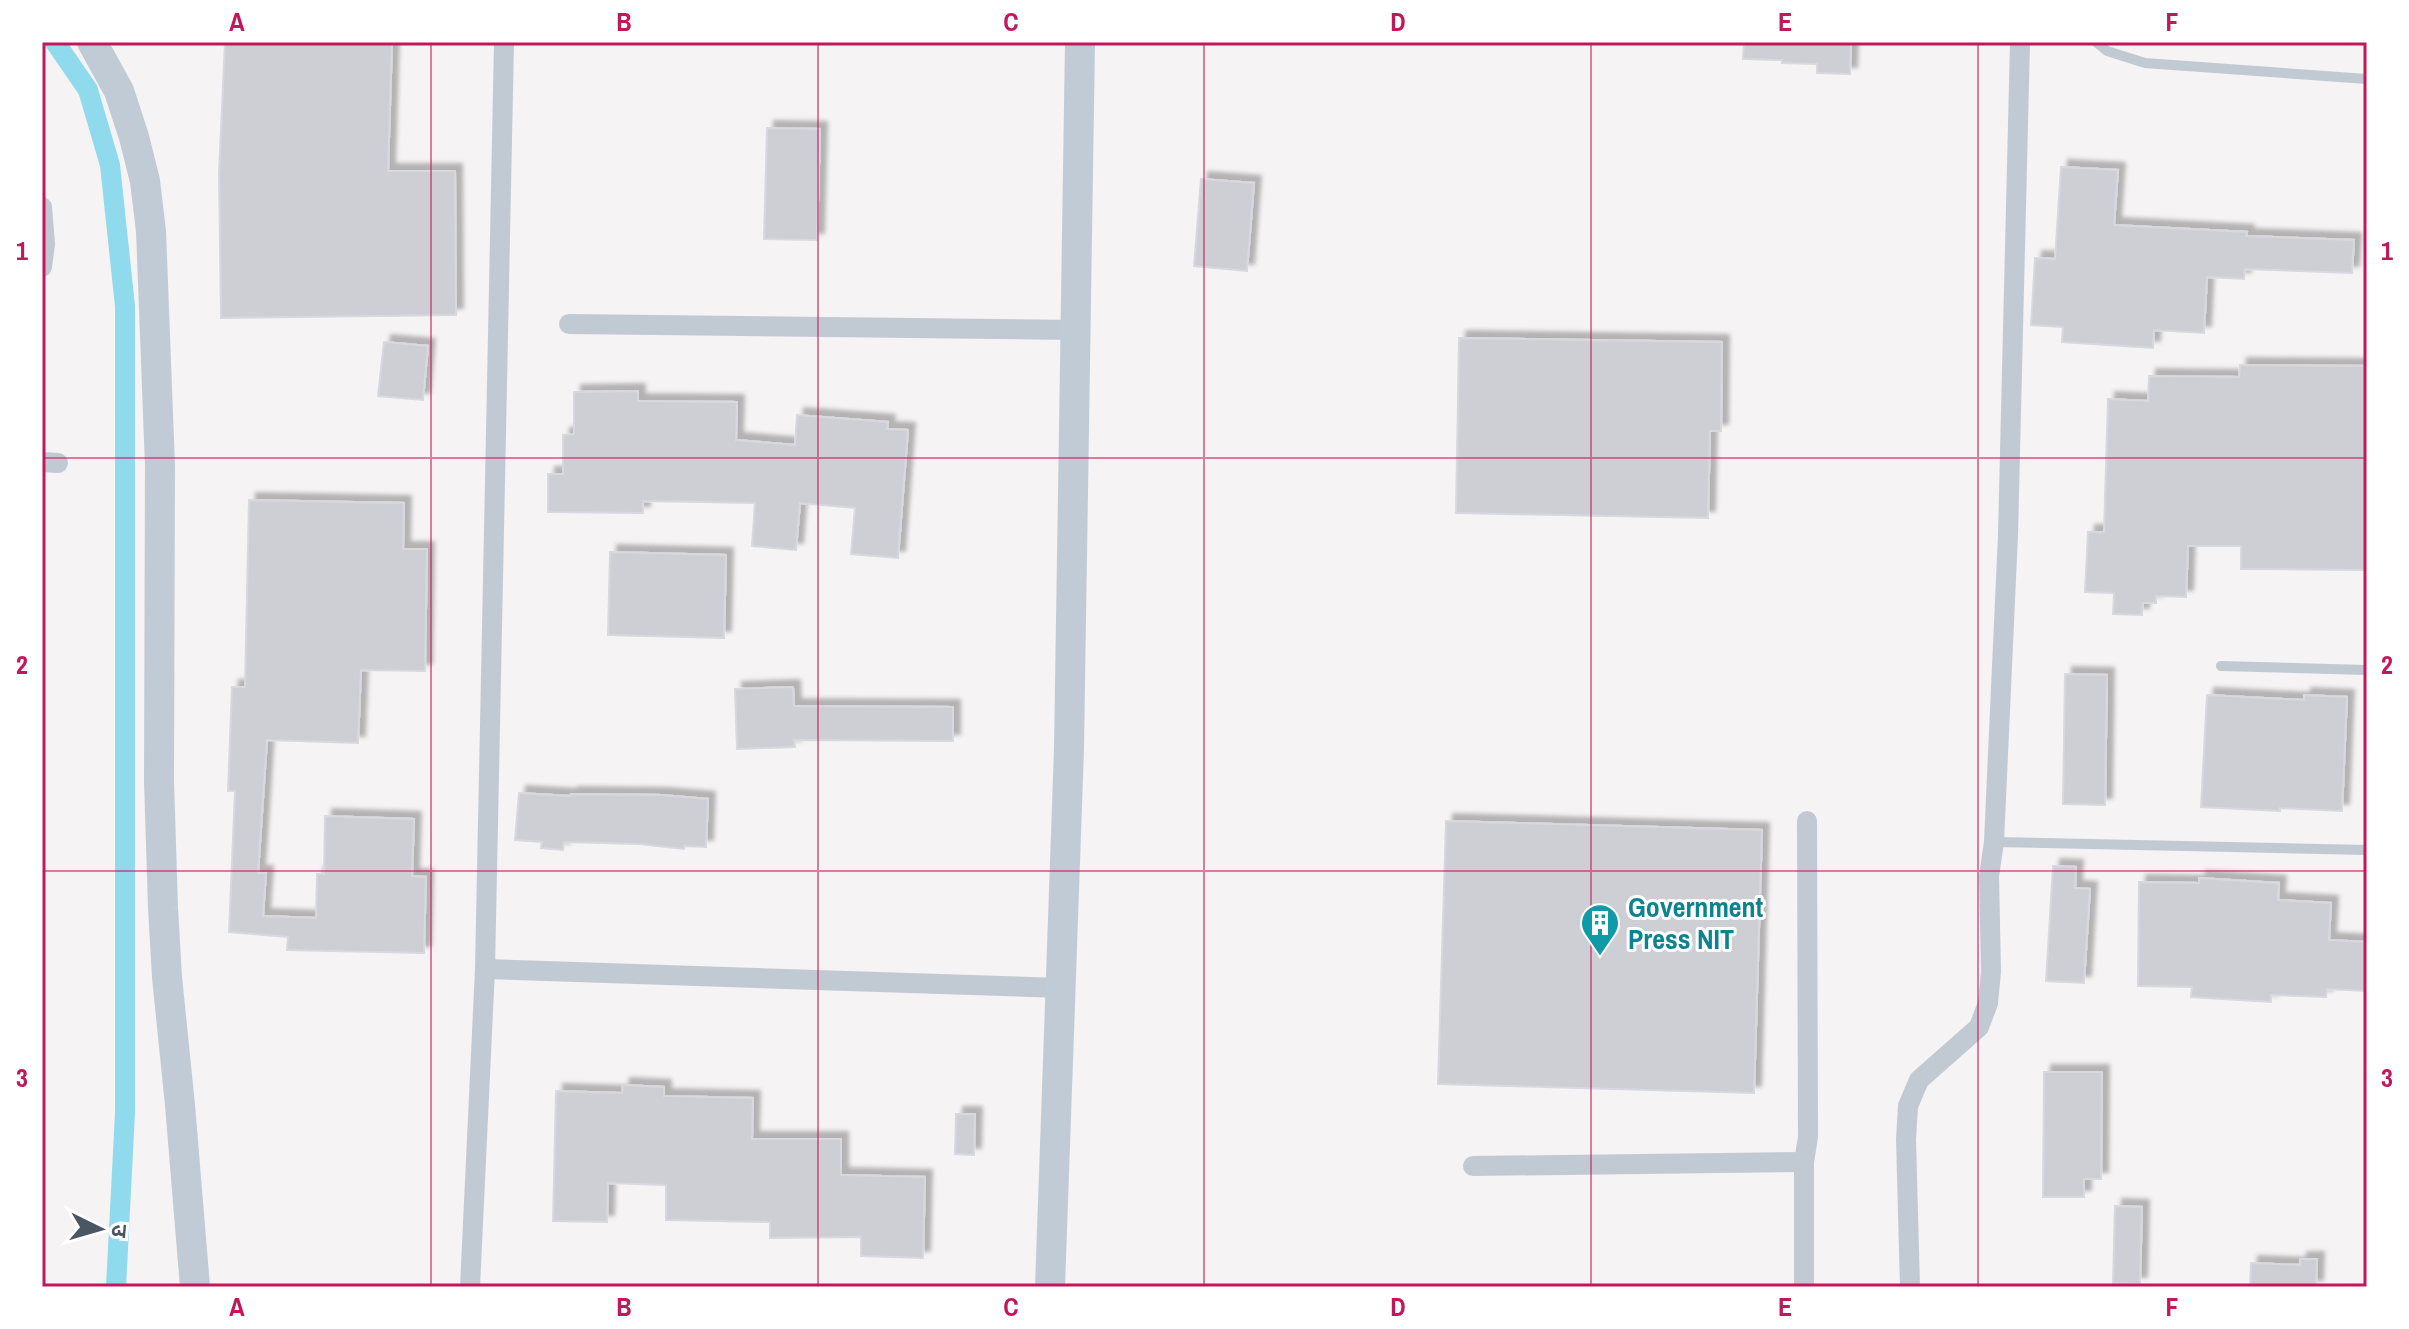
<svg xmlns="http://www.w3.org/2000/svg" width="2409" height="1329" viewBox="0 0 2409 1329" font-family="'Archivo Narrow','Noto Sans Devanagari',sans-serif">
  <defs>
    <filter id="shadow"><feDropShadow dx="7" dy="-7" stdDeviation="2" flood-color="#0004"/></filter>
  </defs>
  <rect width="100%" height="100%" fill="#f5f3f3"/>
  <g fill="none" stroke-linecap="round" stroke-linejoin="round">
    <path stroke="#90daee" stroke-width="20" d="M 55,42 L 88,90 L 110,165 L 125,306 L 125,1113 L 116,1287"/>
  </g>
  <g fill="#cdcfd5" stroke="#d7d9de" stroke-width="2" filter="url(#shadow)">
    <path d="M 225,42 L 392,42 L 388,171 L 455,171 L 456,315 L 221,318 L 219,173 Z"/>
    <path d="M 1744,42 L 1851,42 L 1850,74 L 1817,73 L 1817,64 L 1782,63 L 1782,60 L 1743,59 Z"/>
    <path d="M 767,128 L 820,129 L 817,240 L 764,239 Z"/>
    <path d="M 2061,167 L 2118,170 L 2114,225 L 2247,232 L 2246,236 L 2354,240 L 2352,273 L 2245,269 L 2244,279 L 2207,277 L 2204,333 L 2154,330 L 2153,348 L 2062,342 L 2063,327 L 2031,325 L 2035,258 L 2055,259 Z"/>
    <path d="M 1201,179 L 1254,183 L 1247,271 L 1194,266 Z"/>
    <path d="M 1459,338 L 1722,342 L 1721,431 L 1710,431 L 1708,518 L 1456,513 Z"/>
    <path d="M 384,342 L 428,346 L 423,400 L 378,396 Z"/>
    <path d="M 2240,365 L 2367,366 L 2367,570 L 2241,569 L 2241,546 L 2188,546 L 2186,597 L 2156,596 L 2156,603 L 2143,603 L 2142,615 L 2113,614 L 2114,593 L 2085,592 L 2088,532 L 2104,532 L 2108,399 L 2148,401 L 2149,376 L 2239,377 Z"/>
    <path d="M 638,391 L 638,401 L 737,402 L 736,440 L 795,445 L 797,415 L 888,422 L 887,429 L 908,430 L 898,558 L 851,554 L 855,508 L 800,503 L 796,550 L 752,546 L 755,503 L 643,501 L 643,513 L 548,512 L 548,474 L 563,474 L 563,435 L 574,434 L 574,392 Z"/>
    <path d="M 249,500 L 404,503 L 403,549 L 427,549 L 425,671 L 361,670 L 358,743 L 267,740 L 258,873 L 266,873 L 263,916 L 316,918 L 317,874 L 324,874 L 325,816 L 414,819 L 412,876 L 426,877 L 424,953 L 287,950 L 288,937 L 229,932 L 235,791 L 228,791 L 232,687 L 245,687 Z"/>
    <path d="M 610,552 L 726,555 L 724,638 L 608,635 Z"/>
    <path d="M 2065,674 L 2107,675 L 2105,805 L 2063,804 Z"/>
    <path d="M 793,687 L 794,706 L 953,707 L 953,741 L 794,740 L 795,747 L 737,749 L 735,689 Z"/>
    <path d="M 2207,695 L 2304,700 L 2304,695 L 2347,697 L 2342,811 L 2280,808 L 2280,811 L 2201,807 Z"/>
    <path d="M 519,793 L 571,796 L 571,794 L 662,795 L 708,799 L 706,847 L 684,846 L 684,849 L 639,844 L 564,842 L 563,850 L 541,848 L 542,842 L 515,840 Z"/>
    <path d="M 1446,821 L 1762,830 L 1754,1093 L 1438,1084 Z"/>
    <path d="M 2053,866 L 2076,867 L 2075,888 L 2090,889 L 2084,983 L 2046,981 Z"/>
    <path d="M 2199,878 L 2279,883 L 2278,900 L 2331,903 L 2329,940 L 2367,942 L 2367,991 L 2327,989 L 2326,997 L 2271,995 L 2271,1002 L 2191,997 L 2192,987 L 2138,986 L 2139,882 L 2199,883 Z"/>
    <path d="M 2044,1072 L 2102,1072 L 2101,1179 L 2084,1179 L 2084,1197 L 2043,1197 Z"/>
    <path d="M 623,1085 L 664,1087 L 664,1096 L 753,1098 L 752,1139 L 841,1139 L 841,1175 L 925,1177 L 923,1258 L 861,1256 L 861,1237 L 770,1238 L 770,1222 L 666,1220 L 666,1185 L 608,1183 L 607,1222 L 553,1221 L 556,1091 L 622,1093 Z"/>
    <path d="M 956,1114 L 975,1114 L 974,1155 L 955,1154 Z"/>
    <path d="M 2115,1206 L 2142,1207 L 2140,1284 L 2113,1283 Z"/>
    <path d="M 2300,1259 L 2317,1259 L 2316,1287 L 2250,1287 L 2251,1263 L 2300,1265 Z"/>
  </g>
  <g fill="none" stroke-linecap="round" stroke-linejoin="round">
    <g stroke="#c1cad2" stroke-width="10">
      <path d="M 2096,42 L 2107,51 L 2145,63 L 2367,79"/>
      <path d="M 2221,666 L 2367,670"/>
      <path d="M 1994,842 L 2367,850"/>
    </g>
    <g stroke="#c1cad2" stroke-width="20">
      <path d="M 42,207 L 45,244 L 42,267"/>
      <path d="M 569,324 L 1075,330"/>
      <path d="M 42,462 L 58,463"/>
      <path d="M 485,969 L 1061,988"/>
      <path d="M 1473,1166 L 1804,1162"/>
      <path d="M 470,1287 L 485,969 L 504,42"/>
      <path d="M 1804,1287 L 1804,1162 L 1808,1137 L 1807,821"/>
      <path d="M 1910,1287 L 1906,1139 L 1908,1106 L 1919,1080 L 1979,1027 L 1988,1003 L 1991,972 L 1989,876 L 1994,842 L 2008,535 L 2020,42"/>
    </g>
    <g stroke="#c1cbd6" stroke-width="30">
      <path d="M 92,42 L 119,91 L 134,137 L 145,181 L 151,231 L 160,466 L 159,781 L 163,908 L 167,977 L 180,1105 L 195,1287"/>
      <path d="M 1050,1287 L 1069,749 L 1080,42"/>
    </g>
  </g>
  <path fill="none" stroke="#c2185b" stroke-width="2" stroke-opacity="0.55" d="M 431,42 L 431,1287M 818,42 L 818,1287M 1204,42 L 1204,1287M 1591,42 L 1591,1287M 1978,42 L 1978,1287M 42,458 L 2367,458M 42,871 L 2367,871"/>
  <defs>
    <g id="building-pin" transform="scale(2)"><path d="M0 17L-7.5 6A9.5 9.5 0 1 1 7.5 6Z" fill="#0f9aa8" stroke="#fff"/><path d="M-4-6H4V6H1V3H-1V6H-4ZM-2.5-4.3h1.7v1.8h-1.7ZM.8-4.3h1.7v1.8H.8ZM-2.5-1h1.7V.8h-1.7ZM.8-1h1.7V.8H.8Z" fill="#fff"/></g>
  </defs>
  <g fill-rule="evenodd">
    <use href="#building-pin" x="1600" y="923"/>
  </g>
  <g text-anchor="middle" dominant-baseline="central" stroke-width="6" stroke-linejoin="round" paint-order="stroke">
    <g font-size="28" font-weight="bold" fill="#0d838f" stroke="#fff" text-anchor="start">
      <text x="1628" y="907">Government<tspan x="1628" dy="32">Press NIT</tspan></text>
    </g>
  </g>
  <rect width="2409" height="1329" fill="none" stroke="#ffffff" stroke-width="88"/>
  <g transform="translate(100 1229) rotate(95)" stroke="#ffffff" stroke-width="6" paint-order="stroke">
  <path d="M0-6L14 30L0 20L-14 30Z" fill="#4a5661"/>
  <text y="-12" font-size="22" font-weight="bold" text-anchor="middle" fill="#4a5661">उ</text>
  </g>
  <rect x="44" y="44" width="2321" height="1241" fill="none" stroke="#c2185b" stroke-width="3"/>
  <g font-size="26" text-anchor="middle" font-weight="bold" fill="#c2185b">
    <text x="237" y="31">A</text>
    <text x="624" y="31">B</text>
    <text x="1011" y="31">C</text>
    <text x="1398" y="31">D</text>
    <text x="1785" y="31">E</text>
    <text x="2172" y="31">F</text>
    <text x="22" y="260">1</text>
    <text x="2387" y="260">1</text>
    <text x="22" y="674">2</text>
    <text x="2387" y="674">2</text>
    <text x="22" y="1087">3</text>
    <text x="2387" y="1087">3</text>
    <text x="237" y="1316">A</text>
    <text x="624" y="1316">B</text>
    <text x="1011" y="1316">C</text>
    <text x="1398" y="1316">D</text>
    <text x="1785" y="1316">E</text>
    <text x="2172" y="1316">F</text>
  </g>
</svg>
